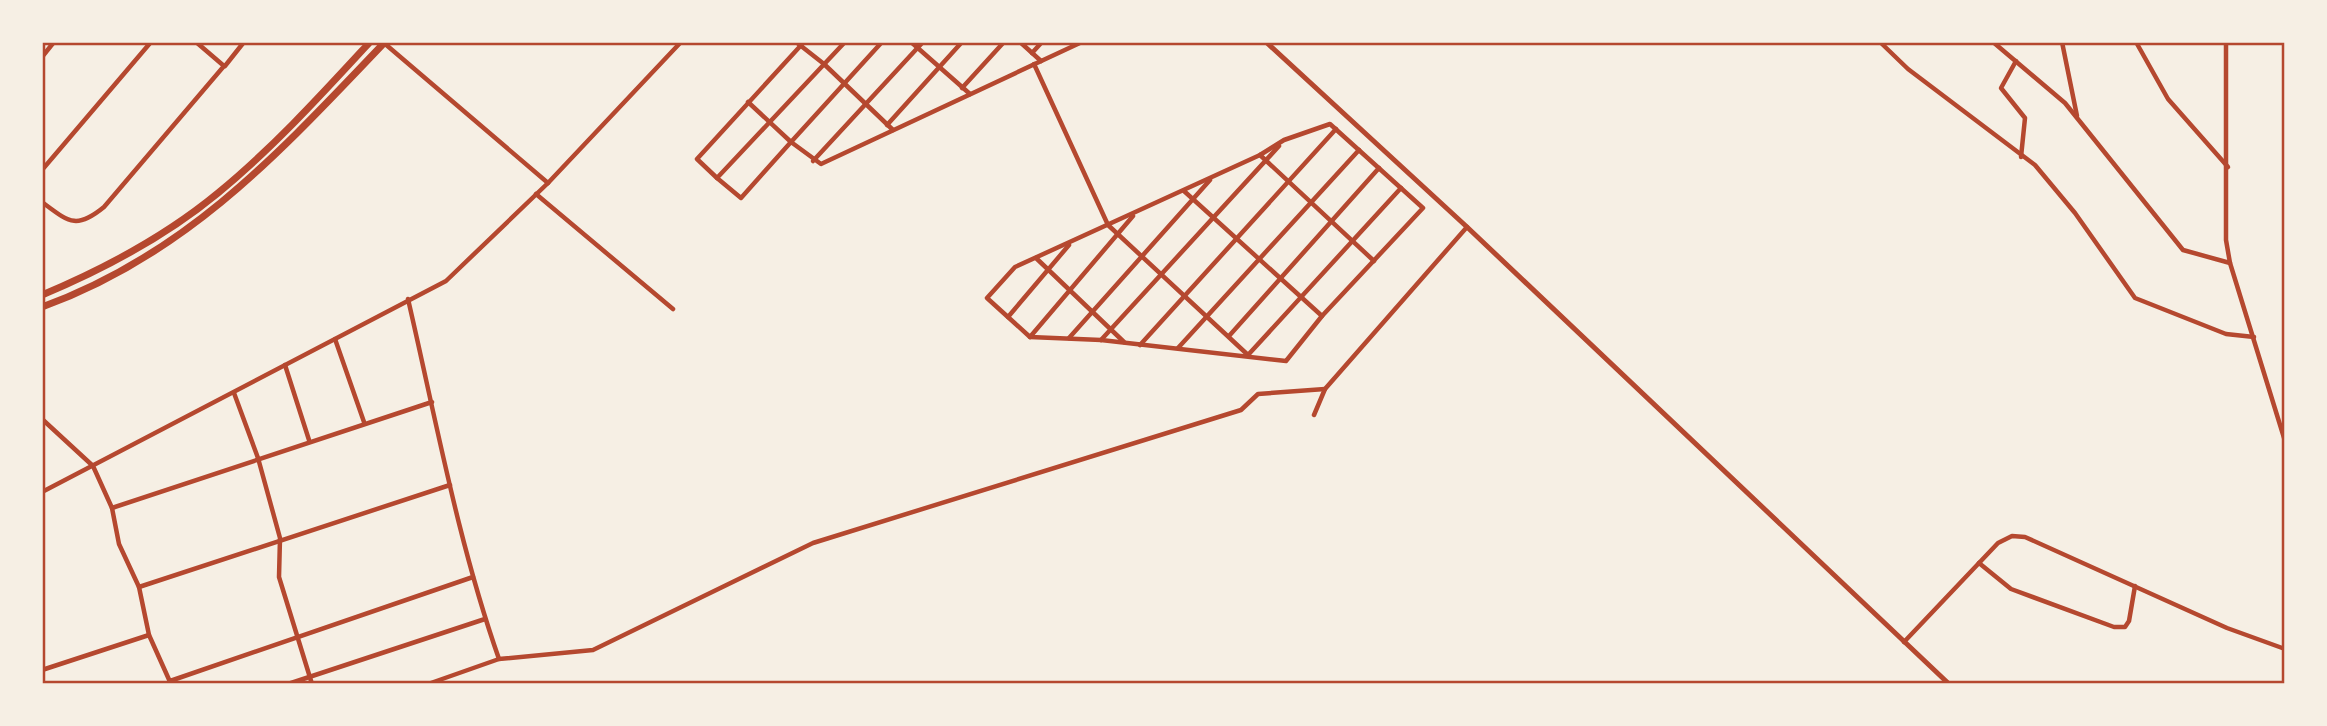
<svg xmlns="http://www.w3.org/2000/svg" width="2327" height="726" viewBox="0 0 2327 726" font-family="Karla,sans-serif">
  <rect width="100%" height="100%" fill="#f6efe4"/>
  <g fill="none" stroke-linecap="round" stroke-linejoin="round">
    <g stroke="#b5482f" stroke-width="4.5">
      <path d="M 796,42 L 824,64 L 893,130"/>
      <path d="M 845,42 L 717,178 L 741,198 L 791,142 L 821,164 L 1082,42"/>
      <path d="M 911,42 L 970,94"/>
      <path d="M 1020,42 L 1041,61"/>
      <path d="M 1880,42 L 1908,69 L 2035,165 L 2075,213 L 2135,298 L 2226,334 L 2254,337"/>
      <path d="M 1993,42 L 2065,103 L 2183,250 L 2230,263"/>
      <path d="M 2062,42 L 2077,116"/>
      <path d="M 2136,42 L 2168,99 L 2228,167"/>
      <path d="M 2226,42 L 2226,240 L 2230,263 L 2285,441"/>
      <path d="M 384,43 L 548,183"/>
      <path d="M 1032,53 L 1042,42"/>
      <path d="M 42,57 L 54,42"/>
      <path d="M 2016,61 L 2001,88 L 2025,118 L 2021,157"/>
      <path d="M 1034,64 L 1108,225 L 1248,355 L 1401,188"/>
      <path d="M 225,66 L 244,42"/>
      <path d="M 962,88 L 1004,42"/>
      <path d="M 748,102 L 791,142 L 882,42"/>
      <path d="M 1330,124 L 1423,208 L 1322,316 L 1286,361 L 1101,340 L 1030,337 L 987,298 L 1015,267 L 1260,155 L 1284,140 Z"/>
      <path d="M 887,125 L 962,42"/>
      <path d="M 1260,155 L 1374,261"/>
      <path d="M 813,161 L 923,42"/>
      <path d="M 42,170 L 151,42"/>
      <path d="M 717,178 L 697,159 L 804,42"/>
      <path d="M 1184,191 L 1322,316"/>
      <path d="M 536,194 L 673,309"/>
      <path d="M 42,202 C 69,222 76,230 104,207 L 224,66 L 196,42"/>
      <path d="M 1036,258 L 1124,342"/>
      <path d="M 408,299 C 436,420 458,542 499,659 L 428,684"/>
      <path d="M 1008,317 L 1069,245"/>
      <path d="M 1229,336 L 1379,168"/>
      <path d="M 1030,337 L 1133,216"/>
      <path d="M 1069,338 L 1210,180"/>
      <path d="M 335,339 L 364,422"/>
      <path d="M 1101,340 L 1279,146"/>
      <path d="M 1140,345 L 1336,129"/>
      <path d="M 1178,348 L 1359,150"/>
      <path d="M 285,365 L 309,440"/>
      <path d="M 234,393 L 258,458 L 280,538 L 279,577 L 312,684"/>
      <path d="M 1314,415 L 1325,389 L 1467,227"/>
      <path d="M 42,419 L 93,466 L 112,508 L 119,544 L 139,587 L 149,635 L 171,684"/>
      <path d="M 42,492 L 446,281 L 548,183 L 681,42"/>
      <path d="M 112,508 L 432,402"/>
      <path d="M 1979,563 L 2011,589 L 2114,627 L 2125,627 L 2129,621 L 2135,586"/>
      <path d="M 139,587 L 450,485"/>
      <path d="M 1904,642 L 1998,543 L 2012,536 L 2025,537 L 2227,628 L 2285,649"/>
      <path d="M 499,659 L 593,650 L 813,543 L 1241,410 L 1258,394 L 1325,389"/>
      <path d="M 42,670 L 149,635"/>
      <path d="M 170,681 L 473,577"/>
      <path d="M 288,684 L 485,619"/>
    </g>
    <path stroke="#b5482f" stroke-width="5" d="M 1266,42 L 1467,227 L 1949,684"/>
    <g stroke="#b5482f" stroke-width="7">
      <path d="M 42,295 C 104,269 166,236 218,193 C 273,148 322,94 370,42"/>
      <path d="M 42,307 C 188,254 281,151 385,42"/>
    </g>
  </g>
  <rect width="2327" height="726" fill="none" stroke="#f6efe4" stroke-width="88"/>
  <rect x="44" y="44" width="2239" height="638" fill="none" stroke="#b5482f" stroke-width="2.5"/>
</svg>
